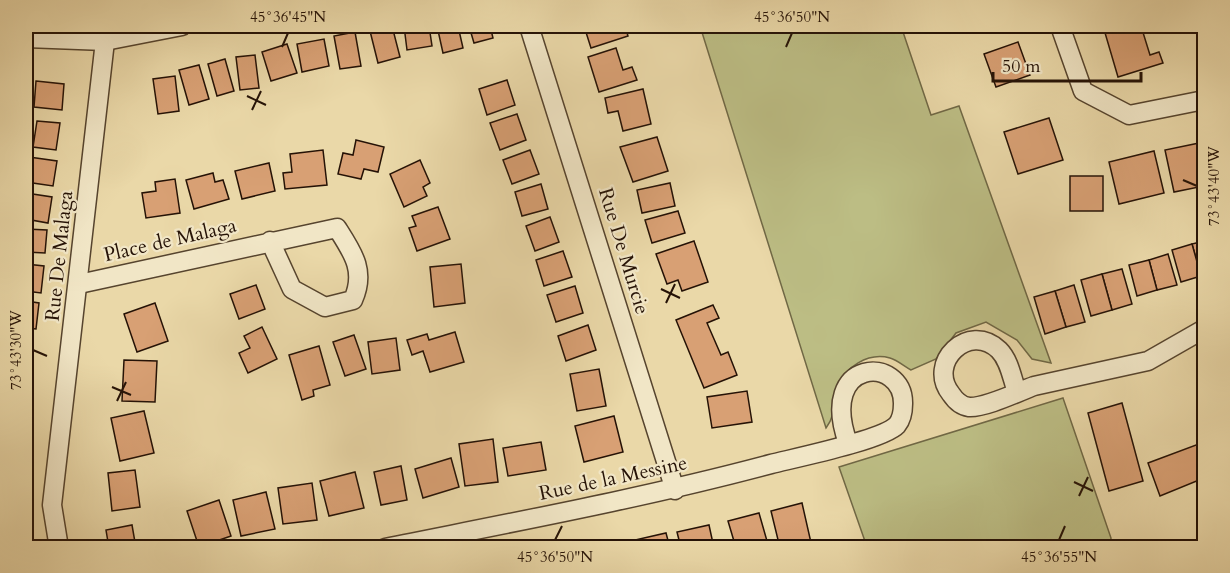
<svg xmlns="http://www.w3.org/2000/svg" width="1230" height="573" viewBox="0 0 1230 573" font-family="Cardo,serif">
  <rect width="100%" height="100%" fill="#ead8a8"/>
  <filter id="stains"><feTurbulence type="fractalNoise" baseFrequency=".00333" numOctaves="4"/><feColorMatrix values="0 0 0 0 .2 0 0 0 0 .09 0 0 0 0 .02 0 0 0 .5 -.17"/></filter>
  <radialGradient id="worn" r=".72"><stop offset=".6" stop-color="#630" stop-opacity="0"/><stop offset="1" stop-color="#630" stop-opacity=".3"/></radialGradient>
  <g fill="#bcbd84" stroke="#706845" stroke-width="1.5">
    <path d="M 700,26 L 901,26 L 931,115 L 959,106 L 1051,363 L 1032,359 L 1017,340 L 986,322 L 956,333 L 936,359 L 911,370 C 904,366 897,360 890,358 C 868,352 845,367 836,388 C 831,402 838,412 826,428 Z"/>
    <path d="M 1063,398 L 1111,538 L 1110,547 L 867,547 L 839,467 Z"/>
  </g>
  <g fill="#d8a074" stroke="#251206" stroke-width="1.5">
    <path d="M 392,26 L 400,57 L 378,63 L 370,31 Z"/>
    <path d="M 404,26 L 429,26 L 432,46 L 407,50 Z"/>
    <path d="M 437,26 L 458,26 L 463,48 L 443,53 Z"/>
    <path d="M 469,26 L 490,26 L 493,38 L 474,43 Z"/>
    <path d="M 584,26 L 625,26 L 628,36 L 591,48 Z"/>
    <path d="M 962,26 L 981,26 L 964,31 Z"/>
    <path d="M 1103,26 L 1141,26 L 1150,55 L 1159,52 L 1163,63 L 1118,77 Z"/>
    <path d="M 355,32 L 361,66 L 340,69 L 334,36 Z"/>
    <path d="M 324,39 L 329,66 L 302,72 L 297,44 Z"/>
    <path d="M 1018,42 L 1030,75 L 996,87 L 984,54 Z"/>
    <path d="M 287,44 L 297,73 L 271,81 L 262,52 Z"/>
    <path d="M 616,48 L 623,70 L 632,67 L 637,80 L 599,92 L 588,57 Z"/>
    <path d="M 255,55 L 259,88 L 240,90 L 236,57 Z"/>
    <path d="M 225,59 L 234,91 L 217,96 L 208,64 Z"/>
    <path d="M 199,65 L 209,99 L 189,105 L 179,70 Z"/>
    <path d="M 175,76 L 179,111 L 158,114 L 153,79 Z"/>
    <path d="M 507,80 L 515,105 L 487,115 L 479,89 Z"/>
    <path d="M 36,81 L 64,84 L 62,110 L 34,107 Z"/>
    <path d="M 643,89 L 651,124 L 623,131 L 618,111 L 608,113 L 605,98 Z"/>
    <path d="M 517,114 L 526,140 L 500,150 L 490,123 Z"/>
    <path d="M 1049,118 L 1063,160 L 1018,174 L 1004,132 Z"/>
    <path d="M 37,121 L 60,123 L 56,150 L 33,147 Z"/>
    <path d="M 657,137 L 668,171 L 633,182 L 620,147 Z"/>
    <path d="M 356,140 L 384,147 L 378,172 L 364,169 L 361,179 L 338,174 L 343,153 L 353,155 Z"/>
    <path d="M 1204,142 L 1204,186 L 1174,192 L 1165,150 Z"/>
    <path d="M 323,150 L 327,185 L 285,189 L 283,173 L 292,172 L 290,154 Z"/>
    <path d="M 530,150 L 539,174 L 512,184 L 503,160 Z"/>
    <path d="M 1154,151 L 1164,193 L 1119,204 L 1109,162 Z"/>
    <path d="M 29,157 L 57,161 L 53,186 L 26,182 Z"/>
    <path d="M 420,160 L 430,183 L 423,187 L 427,196 L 404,207 L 390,174 Z"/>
    <path d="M 269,163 L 275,191 L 242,199 L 235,171 Z"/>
    <path d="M 213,173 L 215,182 L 223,180 L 229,199 L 194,209 L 186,180 Z"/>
    <rect x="1070" y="176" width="33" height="35"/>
    <path d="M 175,179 L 180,213 L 146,218 L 142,193 L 156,191 L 155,182 Z"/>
    <path d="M 670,183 L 675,206 L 642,213 L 637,190 Z"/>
    <path d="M 541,184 L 548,209 L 522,216 L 515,192 Z"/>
    <path d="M 26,193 L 52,197 L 48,223 L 26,219 Z"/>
    <path d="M 438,207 L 450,239 L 417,251 L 409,228 L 416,226 L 412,216 Z"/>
    <path d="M 678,211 L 685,233 L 652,243 L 645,220 Z"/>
    <path d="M 550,217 L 559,242 L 535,251 L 526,226 Z"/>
    <path d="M 26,229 L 47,230 L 45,253 L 26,252 Z"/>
    <path d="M 694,241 L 708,282 L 682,291 L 678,280 L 667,284 L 656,254 Z"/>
    <path d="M 1204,241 L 1204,275 L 1201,276 L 1192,244 Z"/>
    <path d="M 1192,244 L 1201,276 L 1181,282 L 1172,250 Z"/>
    <path d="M 563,251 L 572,277 L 544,286 L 536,260 Z"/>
    <path d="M 1168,254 L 1177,285 L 1157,290 L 1149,260 Z"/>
    <path d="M 1149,260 L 1157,290 L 1137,296 L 1129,265 Z"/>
    <path d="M 26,264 L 44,266 L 41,293 L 26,291 Z"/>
    <path d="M 461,264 L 465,303 L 434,307 L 430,267 Z"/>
    <path d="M 1122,269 L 1132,304 L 1112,310 L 1102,274 Z"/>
    <path d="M 1102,274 L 1112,310 L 1091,316 L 1081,280 Z"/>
    <path d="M 256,285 L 265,309 L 239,319 L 230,294 Z"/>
    <path d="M 1074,285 L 1085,322 L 1066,327 L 1055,291 Z"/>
    <path d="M 575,286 L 583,313 L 556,322 L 547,295 Z"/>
    <path d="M 1055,291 L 1066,327 L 1045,334 L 1034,297 Z"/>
    <path d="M 26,301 L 39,303 L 36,329 L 26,328 Z"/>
    <path d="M 155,303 L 168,341 L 137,352 L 124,314 Z"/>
    <path d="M 713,305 L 719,318 L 707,323 L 721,355 L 728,352 L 737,375 L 704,388 L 676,320 Z"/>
    <path d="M 588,325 L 596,350 L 566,361 L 558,336 Z"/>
    <path d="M 262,327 L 277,359 L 248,373 L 239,353 L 250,348 L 244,336 Z"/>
    <path d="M 455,332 L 464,362 L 430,372 L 423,351 L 412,355 L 407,340 L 427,334 L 429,340 Z"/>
    <path d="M 354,335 L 366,369 L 345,376 L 333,342 Z"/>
    <path d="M 26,337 L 33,338 L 30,364 L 26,364 Z"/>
    <path d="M 396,338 L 400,370 L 372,374 L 368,342 Z"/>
    <path d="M 319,346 L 330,385 L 313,390 L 314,396 L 302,400 L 289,355 Z"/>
    <path d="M 124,360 L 157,361 L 155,402 L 122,401 Z"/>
    <path d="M 599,369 L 606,406 L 577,411 L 570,374 Z"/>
    <path d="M 26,373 L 29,373 L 26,400 Z"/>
    <path d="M 747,391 L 752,422 L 712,428 L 707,397 Z"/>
    <path d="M 1122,403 L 1143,481 L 1109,491 L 1088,413 Z"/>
    <path d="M 144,411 L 154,453 L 120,461 L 111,418 Z"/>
    <path d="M 614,416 L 623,452 L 584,462 L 575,426 Z"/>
    <path d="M 493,439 L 498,482 L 465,486 L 459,444 Z"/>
    <path d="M 541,442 L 546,470 L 508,476 L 503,448 Z"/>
    <path d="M 1204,442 L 1204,478 L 1160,496 L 1148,463 Z"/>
    <path d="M 451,458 L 459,487 L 423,498 L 415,469 Z"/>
    <path d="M 401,466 L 407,500 L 381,505 L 374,472 Z"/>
    <path d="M 135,470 L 140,507 L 112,511 L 108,473 Z"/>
    <path d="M 355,472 L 364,508 L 329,516 L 320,481 Z"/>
    <path d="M 312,483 L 317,520 L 283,524 L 278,488 Z"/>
    <path d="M 266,492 L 275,529 L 241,536 L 233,500 Z"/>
    <path d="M 219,500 L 231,536 L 199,547 L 187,511 Z"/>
    <path d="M 802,503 L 812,547 L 780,548 L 771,511 Z"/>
    <path d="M 759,513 L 769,548 L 736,548 L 728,521 Z"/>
    <path d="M 132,525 L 136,548 L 109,548 L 106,530 Z"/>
    <path d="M 709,525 L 714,548 L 681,548 L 677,532 Z"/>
    <path d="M 666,533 L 670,548 L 637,548 L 635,540 Z"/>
  </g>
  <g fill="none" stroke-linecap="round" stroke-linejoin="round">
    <g stroke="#56442e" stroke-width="21">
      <g id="minor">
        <path d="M 529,26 L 675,490"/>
        <path d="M 1060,26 L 1083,91 L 1129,115 L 1204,100"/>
        <path d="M 26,38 L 105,41 L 182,26"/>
        <path d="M 79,284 L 337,228 C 353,253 366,271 353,300 L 325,307 L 292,289 L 270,241"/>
        <path d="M 1017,392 C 1012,379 1010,361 999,350 C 969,321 926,363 951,394 C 955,400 961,406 969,407 C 985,408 1018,392 1034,386 L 1148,361 L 1204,329"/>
        <path d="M 59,548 L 52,505 L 105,41"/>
        <path d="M 385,548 C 514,522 644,498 771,464 C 795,458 883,440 897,425 C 901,420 903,411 903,404 C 904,355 817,357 848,443"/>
      </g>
    </g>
    <use href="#minor" stroke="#f1e6c6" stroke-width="18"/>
  </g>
  <path fill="none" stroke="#251206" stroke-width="2" d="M 282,47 L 288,33M 786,47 L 792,33M 247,96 L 266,105M 252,110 L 261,91M 1183,180 L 1197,186M 661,289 L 680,298M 666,303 L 675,284M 33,350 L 47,356M 112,387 L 131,395M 117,401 L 126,382M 1074,482 L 1093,491M 1079,496 L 1088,477M 555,540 L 562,526M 1059,540 L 1065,526"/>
  <g text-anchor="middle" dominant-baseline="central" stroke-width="4.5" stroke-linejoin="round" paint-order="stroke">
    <g font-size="20" fill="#251206" stroke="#f1e6c6">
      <text transform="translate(170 240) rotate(-13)">Place de Malaga</text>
      <text transform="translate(624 251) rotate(73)">Rue De Murcie</text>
      <text transform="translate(59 256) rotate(-84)">Rue De Malaga</text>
      <text transform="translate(613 478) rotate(-12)">Rue de la Messine</text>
    </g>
  </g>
  <rect width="1230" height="573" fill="none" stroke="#ead8a8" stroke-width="66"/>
  <path d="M993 72v9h148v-9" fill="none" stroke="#251206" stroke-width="3"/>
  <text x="1002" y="72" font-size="18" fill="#251206" stroke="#f1e6c6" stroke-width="4.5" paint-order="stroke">50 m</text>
  <rect x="33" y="33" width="1164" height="507" fill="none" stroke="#251206" stroke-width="2"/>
  <g font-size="15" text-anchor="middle" fill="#251206">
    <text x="288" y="22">45°36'45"N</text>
    <text x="792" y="22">45°36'50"N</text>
    <text transform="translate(1214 186) rotate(-90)" y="5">73°43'40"W</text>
    <text transform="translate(16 350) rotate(-90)" y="5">73°43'30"W</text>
    <text x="555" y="562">45°36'50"N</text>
    <text x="1059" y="562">45°36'55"N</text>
  </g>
  <rect width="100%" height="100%" filter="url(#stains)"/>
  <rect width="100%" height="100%" fill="url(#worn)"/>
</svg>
